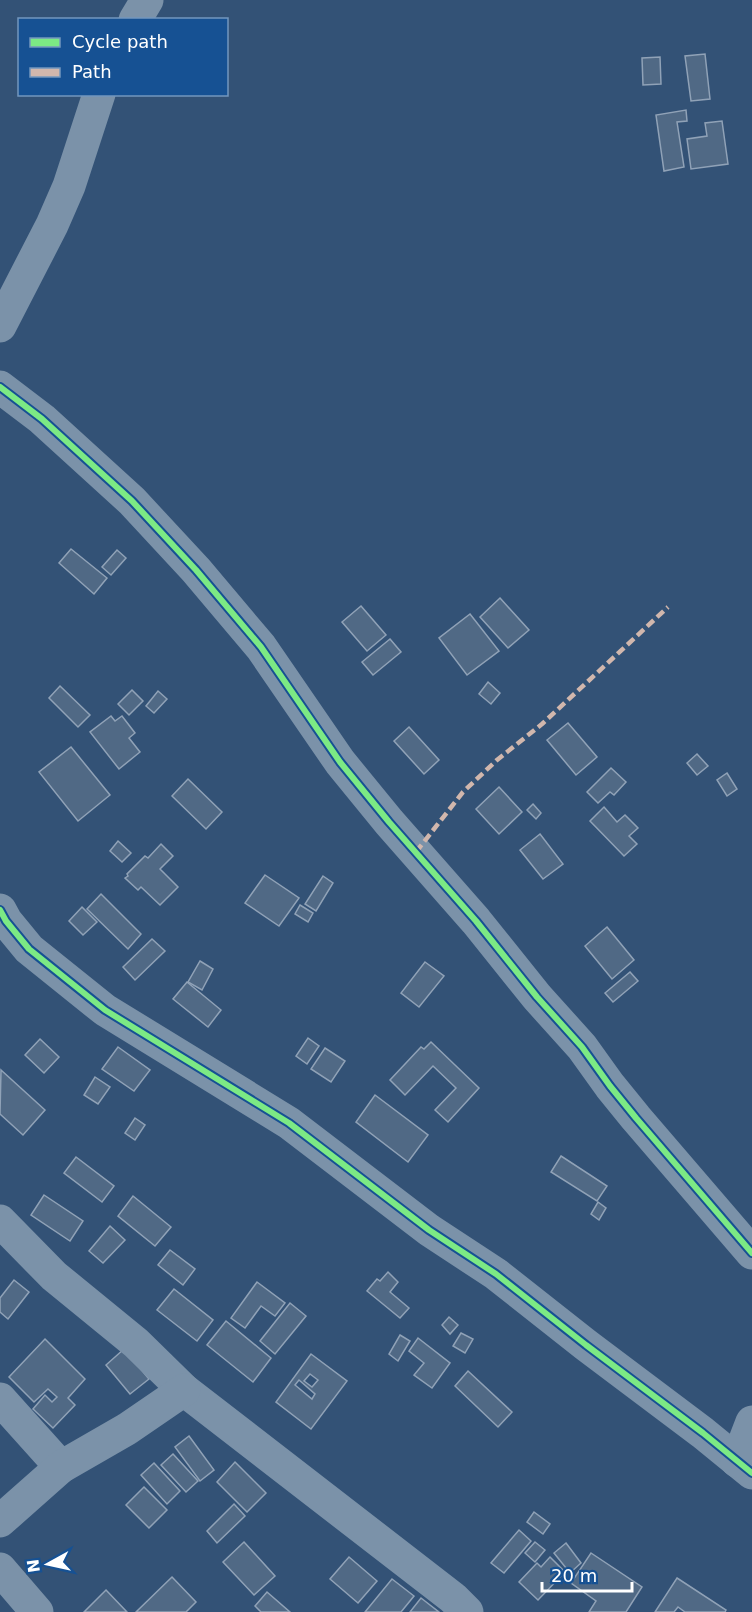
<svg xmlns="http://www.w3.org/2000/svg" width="752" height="1612" viewBox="0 0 752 1612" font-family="'DejaVu Sans',sans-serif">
  <rect width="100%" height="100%" fill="#335276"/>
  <g fill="#506985" stroke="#90a2b7" stroke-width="1.5" fill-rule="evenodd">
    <path d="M 705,54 L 710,99 L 691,101 L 685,56 Z"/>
    <path d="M 660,57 L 661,84 L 643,85 L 642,58 Z"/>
    <path d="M 686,110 L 687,121 L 677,122 L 684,167 L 664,171 L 656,115 Z"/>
    <path d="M 722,121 L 728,164 L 691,169 L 687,139 L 707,136 L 705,123 Z"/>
    <path d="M 71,549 L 107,578 L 94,594 L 59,563 Z"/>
    <path d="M 117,550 L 126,558 L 111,575 L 102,567 Z"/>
    <path d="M 500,598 L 529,630 L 508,648 L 480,617 Z"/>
    <path d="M 361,606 L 386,635 L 367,651 L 342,622 Z"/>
    <path d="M 470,614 L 499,651 L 467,675 L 439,638 Z"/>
    <path d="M 390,639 L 401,652 L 373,675 L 362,662 Z"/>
    <path d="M 488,682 L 500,693 L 491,704 L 479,694 Z"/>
    <path d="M 60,686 L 90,715 L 78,727 L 49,698 Z"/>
    <path d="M 132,690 L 143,701 L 129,715 L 118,704 Z"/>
    <path d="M 158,691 L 167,699 L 154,713 L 146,706 Z"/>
    <path d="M 111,716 L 115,721 L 122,716 L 135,733 L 129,738 L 140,752 L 119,769 L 90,732 Z"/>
    <path d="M 568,723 L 597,757 L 576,775 L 547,740 Z"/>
    <path d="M 409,727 L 439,760 L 424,774 L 394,741 Z"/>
    <path d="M 71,747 L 110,795 L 78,821 L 39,772 Z"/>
    <path d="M 697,754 L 708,766 L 697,775 L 687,763 Z"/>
    <path d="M 611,768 L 626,782 L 614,795 L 610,792 L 598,803 L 587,792 Z"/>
    <path d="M 727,773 L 737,789 L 727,796 L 717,780 Z"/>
    <path d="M 188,779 L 222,812 L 206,829 L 172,796 Z"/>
    <path d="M 499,787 L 522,812 L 499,834 L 476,809 Z"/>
    <path d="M 533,804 L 541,813 L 536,819 L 527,810 Z"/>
    <path d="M 604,807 L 617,822 L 625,815 L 638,828 L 629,836 L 637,844 L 624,856 L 590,821 Z"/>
    <path d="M 540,834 L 563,864 L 543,879 L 520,850 Z"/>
    <path d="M 118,841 L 131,853 L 122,862 L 110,851 Z"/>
    <path d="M 161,844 L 173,856 L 160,869 L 178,887 L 160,905 L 141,887 L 138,890 L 125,878 L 128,876 L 127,874 L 145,856 L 148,858 Z"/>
    <path d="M 265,875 L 299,898 L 279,926 L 245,903 Z"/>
    <path d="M 323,876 L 333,883 L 316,911 L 305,904 Z"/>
    <path d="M 101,894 L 141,934 L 128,949 L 87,909 Z"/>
    <path d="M 300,905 L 313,913 L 308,922 L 295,914 Z"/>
    <path d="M 82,907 L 97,922 L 83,935 L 69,921 Z"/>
    <path d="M 607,927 L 634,960 L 612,979 L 585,946 Z"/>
    <path d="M 152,939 L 165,951 L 135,980 L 123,967 Z"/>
    <path d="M 200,961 L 213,969 L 202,990 L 188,982 Z"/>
    <path d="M 425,962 L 444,976 L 419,1007 L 401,993 Z"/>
    <path d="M 630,972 L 638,981 L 613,1002 L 605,993 Z"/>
    <path d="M 187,982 L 221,1010 L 208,1027 L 173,999 Z"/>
    <path d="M 308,1038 L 319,1046 L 307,1064 L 296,1056 Z"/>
    <path d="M 40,1039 L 59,1057 L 44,1073 L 25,1055 Z"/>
    <path d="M 431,1042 L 479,1088 L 448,1122 L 435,1110 L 456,1088 L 433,1066 L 405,1095 L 390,1080 L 421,1047 L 424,1049 Z"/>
    <path d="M 118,1047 L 150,1070 L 134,1091 L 102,1069 Z"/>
    <path d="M 325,1048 L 345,1061 L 331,1082 L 311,1069 Z"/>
    <path d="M 1,1070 L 45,1110 L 23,1135 L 0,1114 Z"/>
    <path d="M 95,1077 L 110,1087 L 98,1104 L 84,1095 Z"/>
    <path d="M 375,1095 L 428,1135 L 408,1162 L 356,1122 Z"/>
    <path d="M 135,1118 L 145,1125 L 135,1140 L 125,1133 Z"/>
    <path d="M 561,1156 L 607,1186 L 597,1201 L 551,1172 Z"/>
    <path d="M 76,1157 L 114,1186 L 102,1202 L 64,1173 Z"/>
    <path d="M 44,1195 L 83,1221 L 70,1241 L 31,1215 Z"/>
    <path d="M 133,1196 L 171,1227 L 155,1246 L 118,1216 Z"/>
    <path d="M 598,1202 L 606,1208 L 599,1220 L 591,1214 Z"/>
    <path d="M 110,1226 L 125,1240 L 103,1263 L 89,1251 Z"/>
    <path d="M 170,1250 L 195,1269 L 183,1285 L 158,1265 Z"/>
    <path d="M 388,1272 L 398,1282 L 390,1292 L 409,1308 L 400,1318 L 367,1291 L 377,1279 L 380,1281 Z"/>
    <path d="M 14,1280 L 29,1292 L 8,1319 L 0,1312 L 0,1298 Z"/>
    <path d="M 257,1282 L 285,1303 L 275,1316 L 261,1306 L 245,1328 L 231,1318 Z"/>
    <path d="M 174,1289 L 213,1320 L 197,1341 L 157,1310 Z"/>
    <path d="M 290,1303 L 306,1316 L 275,1354 L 260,1341 Z"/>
    <path d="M 449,1317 L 458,1325 L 450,1334 L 442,1325 Z"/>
    <path d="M 226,1321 L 271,1358 L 253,1382 L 207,1345 Z"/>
    <path d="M 461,1333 L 473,1339 L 465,1353 L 453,1346 Z"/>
    <path d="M 400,1335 L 410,1341 L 398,1361 L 389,1354 Z"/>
    <path d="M 418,1338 L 450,1363 L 432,1388 L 414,1375 L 424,1363 L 409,1351 Z"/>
    <path d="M 45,1339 L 85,1379 L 68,1398 L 75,1405 L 53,1428 L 33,1409 L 45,1395 L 52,1402 L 57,1397 L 48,1389 L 34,1402 L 9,1377 Z"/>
    <path d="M 124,1349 L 149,1379 L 130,1394 L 106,1365 Z"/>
    <path d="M 311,1354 L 347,1381 L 311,1429 L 276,1402 ZM 310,1374 L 318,1380 L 312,1387 L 304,1381 ZM 299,1380 L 315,1394 L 312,1399 L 295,1385 Z"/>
    <path d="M 468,1371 L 512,1412 L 498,1427 L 455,1386 Z"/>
    <path d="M 189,1436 L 214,1470 L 200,1481 L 175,1447 Z"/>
    <path d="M 173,1454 L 198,1481 L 186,1492 L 161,1465 Z"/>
    <path d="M 235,1462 L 266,1493 L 247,1512 L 217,1482 Z"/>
    <path d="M 154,1463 L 180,1491 L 167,1504 L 141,1475 Z"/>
    <path d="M 144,1487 L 167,1510 L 149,1528 L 126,1505 Z"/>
    <path d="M 234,1504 L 245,1516 L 217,1543 L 207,1531 Z"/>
    <path d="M 534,1512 L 550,1524 L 543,1534 L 527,1522 Z"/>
    <path d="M 519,1530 L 531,1541 L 504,1573 L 491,1563 Z"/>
    <path d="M 244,1542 L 275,1576 L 254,1595 L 223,1562 Z"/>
    <path d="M 535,1542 L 545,1550 L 535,1562 L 525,1553 Z"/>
    <path d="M 566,1543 L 581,1563 L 570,1573 L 554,1553 Z"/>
    <path d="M 591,1553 L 642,1587 L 626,1612 L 589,1612 L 596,1601 L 571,1583 Z"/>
    <path d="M 349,1557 L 377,1581 L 358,1603 L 330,1579 Z"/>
    <path d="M 550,1557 L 565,1572 L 538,1600 L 519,1582 L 537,1563 L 541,1567 Z"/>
    <path d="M 172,1577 L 196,1602 L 186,1612 L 136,1612 Z"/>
    <path d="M 677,1578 L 726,1610 L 725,1612 L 685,1612 L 678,1607 L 674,1612 L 655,1612 Z"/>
    <path d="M 392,1579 L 414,1596 L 401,1612 L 365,1612 Z"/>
    <path d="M 106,1590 L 127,1612 L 84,1612 Z"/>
    <path d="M 267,1592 L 290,1612 L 261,1612 L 255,1606 Z"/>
    <path d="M 421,1598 L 439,1612 L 410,1612 Z"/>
  </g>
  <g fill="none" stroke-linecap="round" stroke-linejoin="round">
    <g stroke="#7b92a9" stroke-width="33">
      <path d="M 135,20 L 147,0"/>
      <path d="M 0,326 L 52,225 L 69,186 L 99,94"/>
      <path d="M 0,387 L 42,419 L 132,501 L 196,570 L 261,647 L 340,762 L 389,822 L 476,921 L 537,997 L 582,1047 L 610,1086 L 636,1118 L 752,1253"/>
      <path d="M 0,910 L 6,921 L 29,949 L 105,1010 L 289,1123 L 429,1230 L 496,1274 L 586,1345 L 703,1433 L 752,1473"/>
      <path d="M 0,1221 L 54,1276 L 136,1343 L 184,1390 L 453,1598 L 467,1612"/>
      <path d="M 0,1399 L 61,1467"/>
      <path d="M 737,1461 L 752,1422"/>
      <path d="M 0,1521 L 61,1467 L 127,1429 L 184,1390"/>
      <path d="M 0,1569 L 37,1612"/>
    </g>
    <path stroke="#d1b7ad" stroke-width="4.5" stroke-dasharray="9 4.5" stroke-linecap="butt" d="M 416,852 L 463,792 L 497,760 L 542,724 L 668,607"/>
    <g stroke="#165193" stroke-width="10">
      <g id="cycleway">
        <path d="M 0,387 L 42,419 L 132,501 L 196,570 L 261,647 L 340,762 L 389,822 L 476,921 L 537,997 L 582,1047 L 610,1086 L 636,1118 L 752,1253"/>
        <path d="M 0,910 L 6,921 L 29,949 L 105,1010 L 289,1123 L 429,1230 L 496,1274 L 586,1345 L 703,1433 L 752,1473"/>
      </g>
    </g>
    <use href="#cycleway" stroke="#7ce984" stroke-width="6"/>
  </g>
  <rect x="18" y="18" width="210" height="78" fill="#165193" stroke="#7397be" stroke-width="1.5"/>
  <rect x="30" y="38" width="30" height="9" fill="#7ce984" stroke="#7397be" stroke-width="1.5"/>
  <text x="72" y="48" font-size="18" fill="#ffffff">Cycle path</text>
  <rect x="30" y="68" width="30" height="9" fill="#d1b7ad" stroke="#7397be" stroke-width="1.5"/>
  <text x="72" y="78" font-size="18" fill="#ffffff">Path</text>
  <g transform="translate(48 1564) rotate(262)" stroke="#165193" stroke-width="4.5" paint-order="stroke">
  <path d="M0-4.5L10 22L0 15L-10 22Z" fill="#ffffff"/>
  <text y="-9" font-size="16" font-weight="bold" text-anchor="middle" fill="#ffffff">N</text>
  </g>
  <path d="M542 1582v9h90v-9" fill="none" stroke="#ffffff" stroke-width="3"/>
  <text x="551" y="1582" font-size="18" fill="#ffffff" stroke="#165193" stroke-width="4.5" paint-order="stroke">20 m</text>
</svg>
